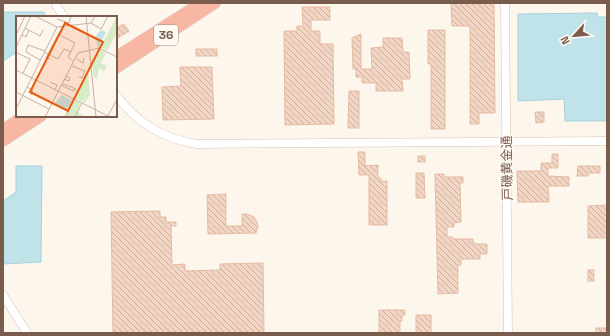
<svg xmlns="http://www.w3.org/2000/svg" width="610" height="336" viewBox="0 0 610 336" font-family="'Space Grotesk','Noto Sans JP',sans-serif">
  <defs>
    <pattern id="building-back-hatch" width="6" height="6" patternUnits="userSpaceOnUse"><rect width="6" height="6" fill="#f3d5c3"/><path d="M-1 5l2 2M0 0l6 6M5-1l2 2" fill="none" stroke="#cab0a1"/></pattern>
  </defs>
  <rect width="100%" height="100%" fill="#fdf6ec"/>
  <g fill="#bfe3e8" stroke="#a5d3da">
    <path d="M 3,12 L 44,12 L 46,17 L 17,17 L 17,52 L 3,61 Z"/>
    <path d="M 597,13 L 598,17 L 607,17 L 607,121 L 565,121 L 564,99 L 518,101 L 518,14 Z"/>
    <path d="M 16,166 L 42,166 L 41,262 L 3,264 L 3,201 L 16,192 Z"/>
  </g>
  <g fill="url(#building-back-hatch)" stroke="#e6bba3">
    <path d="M 451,3 L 494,3 L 495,113 L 479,113 L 479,124 L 470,124 L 470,26 L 452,26 Z"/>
    <path d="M 302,7 L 330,7 L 330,20 L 311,20 L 311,31 L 320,31 L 320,44 L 333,44 L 334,124 L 285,125 L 284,31 L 297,31 L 297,26 L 303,26 Z"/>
    <path d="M 124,24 L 129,31 L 116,39 L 116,31 L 119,29 L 118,27 Z"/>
    <path d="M 428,30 L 445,30 L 445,129 L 431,129 L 431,64 L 428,64 Z"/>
    <path d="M 361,34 L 361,69 L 372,69 L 371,48 L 383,47 L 383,38 L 402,38 L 403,52 L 409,52 L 410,79 L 402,79 L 403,91 L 376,91 L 376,83 L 362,83 L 362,77 L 356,77 L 356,69 L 353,69 L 352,38 Z"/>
    <rect x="196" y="49" width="21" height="7"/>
    <path d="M 180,67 L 212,67 L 214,119 L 163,120 L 162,87 L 181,86 Z"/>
    <path d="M 349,91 L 359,91 L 359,128 L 348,128 Z"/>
    <path d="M 535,112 L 544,112 L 544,122 L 536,123 Z"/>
    <path d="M 358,152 L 365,152 L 365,166 L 378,165 L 378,178 L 381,178 L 381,181 L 387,181 L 387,225 L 369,225 L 369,175 L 359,175 Z"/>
    <path d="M 552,154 L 558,154 L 558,168 L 548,168 L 548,176 L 569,177 L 569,186 L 548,186 L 549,202 L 518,202 L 517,171 L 541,171 L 541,163 L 552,163 Z"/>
    <rect x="418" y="156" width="7" height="6"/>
    <path d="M 578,166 L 600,166 L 600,173 L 588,173 L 588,176 L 577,176 Z"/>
    <path d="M 416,173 L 424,173 L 425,198 L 416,198 Z"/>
    <path d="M 435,174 L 444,174 L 444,177 L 463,177 L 463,183 L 460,183 L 461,222 L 454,223 L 454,227 L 447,227 L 447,237 L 453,237 L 453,239 L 473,239 L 473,243 L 475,243 L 475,244 L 487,244 L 487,254 L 480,254 L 480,259 L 461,259 L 461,265 L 458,265 L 458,293 L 438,294 Z"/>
    <path d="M 226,194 L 226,226 L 242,226 L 242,214 L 247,214 L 254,217 L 257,222 L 258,227 L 256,233 L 208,234 L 207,195 Z"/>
    <path d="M 607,205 L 607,238 L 588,238 L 588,206 Z"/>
    <path d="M 160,211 L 160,217 L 166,217 L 166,222 L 176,222 L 176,226 L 171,226 L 172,265 L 185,264 L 185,271 L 220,270 L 220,264 L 263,263 L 264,333 L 113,333 L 111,212 Z"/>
    <rect x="588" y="270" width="6" height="11"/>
    <path d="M 379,310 L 405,310 L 405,315 L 402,315 L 402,321 L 400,321 L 400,333 L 379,333 Z"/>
    <rect x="416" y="315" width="15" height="18"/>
    <rect x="596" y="328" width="11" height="5"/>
  </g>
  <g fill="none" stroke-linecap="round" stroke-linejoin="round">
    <g stroke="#d6c0b0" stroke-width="9">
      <g id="secondary">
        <path d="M 56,3 L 56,5 L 64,17"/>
        <path d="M 505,3 L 508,333"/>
        <path d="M 116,95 C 137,123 162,138 196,144 L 607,141"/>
        <path d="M 3,295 L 27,333"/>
      </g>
    </g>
    <g stroke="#dad1cd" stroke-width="12">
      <g id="highway">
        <path d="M 116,57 L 201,3"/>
        <path d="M 116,68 L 215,3"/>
        <path d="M 3,130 L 24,116"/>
        <path d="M 3,141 L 41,116"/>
      </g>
    </g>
    <use href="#secondary" stroke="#fff" stroke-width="8"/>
    <use href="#highway" stroke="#f7b7a3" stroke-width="11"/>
  </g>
  <g text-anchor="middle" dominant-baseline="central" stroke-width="3" stroke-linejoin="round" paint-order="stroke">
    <rect fill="#fffaf3" stroke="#a28b7f" stroke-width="1" x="154" y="25" width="24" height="20" rx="3"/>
    <g font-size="12" font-weight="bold" fill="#7a5c4d">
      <text x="166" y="35">36</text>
    </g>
    <g font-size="13" fill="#7a5c4d" stroke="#fffaf3">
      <text transform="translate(507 168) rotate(-91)">戸磯黄金通</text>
    </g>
  </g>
  <g transform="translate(16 16)">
    <rect width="101" height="101" fill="#fdf6ec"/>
    <path d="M 101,0 L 101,16 L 91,35 L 85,30 ZM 83,33 L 90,37 L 85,47 L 91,50 L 88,56 L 83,52 L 81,63 L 78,61 L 76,47 ZM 72,55 L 74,79 L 69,87 L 59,82 ZM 59,84 L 65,87 L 61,95 L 69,101 L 49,101 Z" fill="#d8ecc9"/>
    <path d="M 85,14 L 90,16 L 83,30 L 81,31 L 80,20 ZM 46,79 L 56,84 L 50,94 L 38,88 Z" fill="#bfe3e8"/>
    <path fill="none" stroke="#c5b3a7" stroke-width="1" d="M 19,0 L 41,11 L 75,7 L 79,0M 70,0 L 80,101M 41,3 L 53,7 L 55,0M 75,7 L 85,13 L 92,0M 9,12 L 24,20 L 27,14M 42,18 L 59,27 L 52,41 L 57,45M 0,19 L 9,0M 6,19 L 10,21 L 13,14M 0,31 L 15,0M 28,36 L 42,43 L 48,33 L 55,36M 1,37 L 14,43 L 7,57M 34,43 L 30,42 L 43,17M 61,43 L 67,47 L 68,42M 24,44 L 10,36 L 12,29 L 29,35M 56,50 L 69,55 L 66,62 L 63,61M 0,54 L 94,101M 48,63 L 53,65 L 54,62 L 50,60M 34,66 L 41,69 L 39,74M 45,69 L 57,75 L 60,73 L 47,68M 11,71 L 17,74 L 15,79M 0,76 L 33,93M 0,93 L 41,11M 92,100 L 101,83M 29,101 L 62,37 L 83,32 L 101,41M 49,101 L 58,83M 59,101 L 66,87"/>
    <path fill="#e8590c" fill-opacity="0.15" stroke="#e8590c" stroke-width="2" d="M 49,7 L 87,26 L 52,95 L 14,76 Z"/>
    <rect width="101" height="101" fill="none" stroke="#7a5c4d" stroke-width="2"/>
  </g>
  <rect width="610" height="336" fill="none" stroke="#7a5c4d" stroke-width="8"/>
  <g transform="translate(574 36) rotate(243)" stroke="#fffaf3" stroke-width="3" paint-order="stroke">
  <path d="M0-3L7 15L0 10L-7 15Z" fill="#7a5c4d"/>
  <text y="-6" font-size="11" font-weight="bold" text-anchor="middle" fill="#7a5c4d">N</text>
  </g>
</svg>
